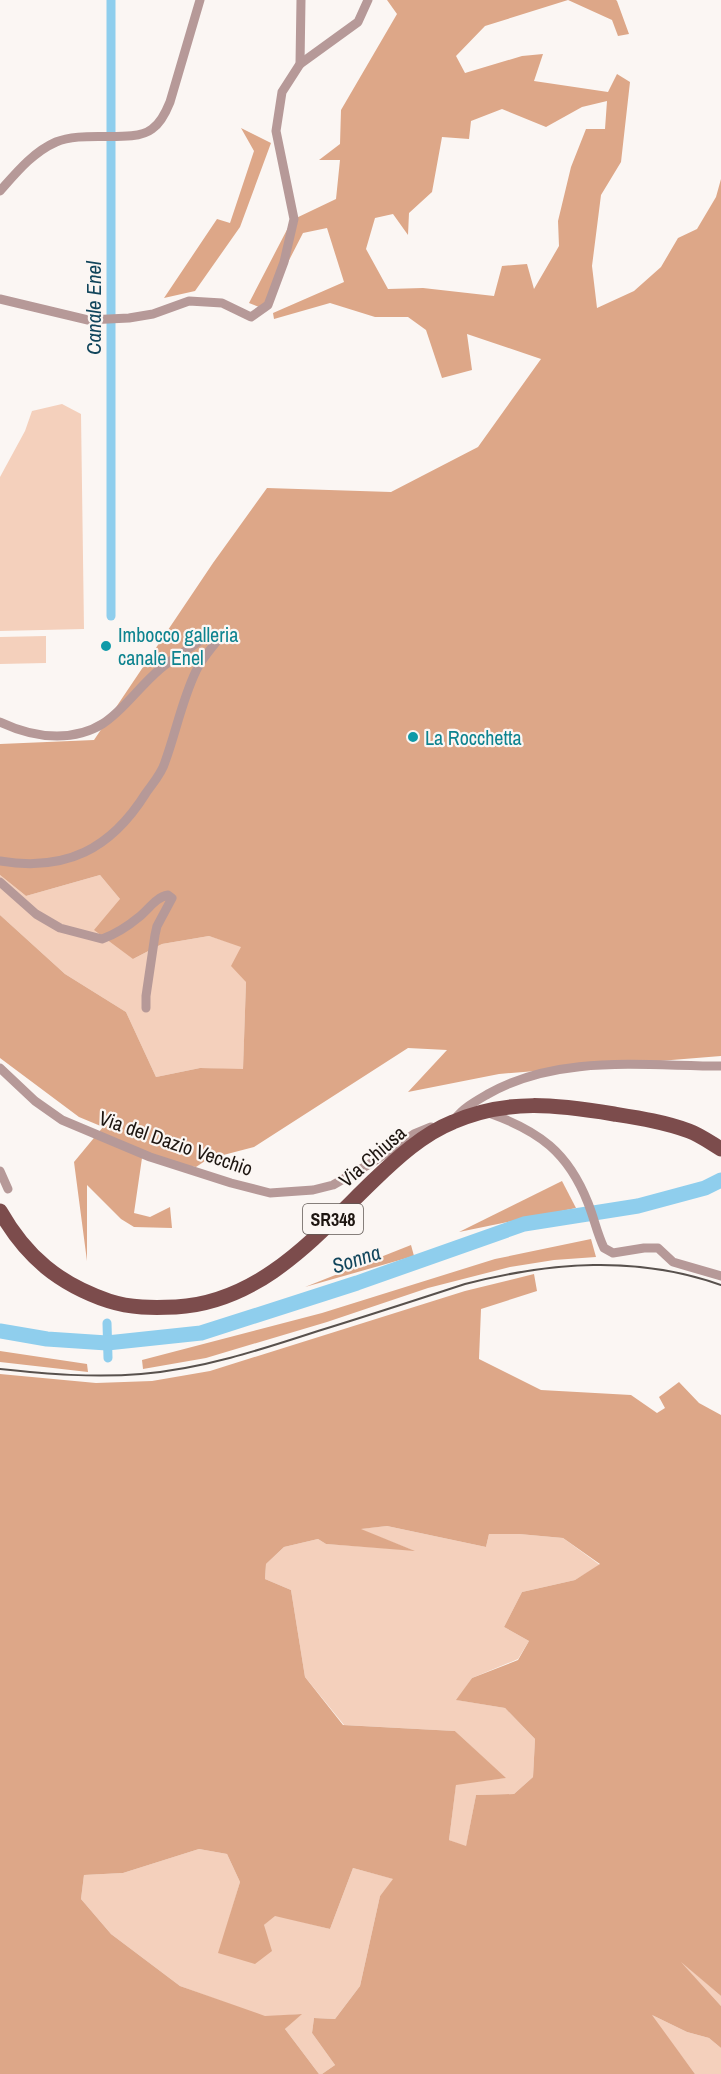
<svg xmlns="http://www.w3.org/2000/svg" width="721" height="2074" viewBox="0 0 721 2074" font-family="'Archivo Narrow',sans-serif">
  <rect width="100%" height="100%" fill="#fbf6f3"/>
  <g fill="#f4d0bc">
    <path d="M 62,404 L 81,414 L 84,629 L 0,631 L 0,477 L 25,431 L 32,411 Z"/>
    <path d="M 46,636 L 46,663 L 0,664 L 0,637 Z"/>
    <path d="M 0,875 L 26,896 L 100,875 L 120,899 L 133,959 L 162,944 L 209,936 L 241,946 L 246,982 L 243,1070 L 200,1068 L 156,1077 L 126,1012 L 65,974 L 0,915 Z"/>
    <path d="M 387,1526 L 486,1547 L 489,1534 L 519,1534 L 563,1538 L 600,1565 L 575,1580 L 522,1592 L 504,1627 L 529,1641 L 518,1659 L 472,1678 L 457,1700 L 505,1708 L 535,1739 L 533,1777 L 514,1794 L 476,1795 L 466,1847 L 449,1840 L 456,1784 L 505,1778 L 455,1731 L 344,1725 L 305,1677 L 291,1590 L 265,1579 L 266,1564 L 284,1547 L 318,1539 L 326,1544 L 412,1550 L 359,1529 Z"/>
    <path d="M 199,1849 L 227,1854 L 240,1882 L 219,1953 L 264,1925 L 275,1915 L 330,1929 L 353,1868 L 394,1879 L 380,1896 L 360,1986 L 335,2019 L 314,2018 L 312,2033 L 335,2065 L 322,2074 L 319,2074 L 285,2029 L 301,2014 L 265,2017 L 180,1986 L 111,1934 L 81,1899 L 84,1875 L 123,1873 Z"/>
    <path d="M 675,1956 L 721,1996 L 721,2006 Z"/>
    <path d="M 650,2014 L 687,2032 L 709,2038 L 721,2048 L 721,2074 L 695,2074 Z"/>
  </g>
  <g fill="#dda788" fill-rule="evenodd">
    <path d="M 387,0 L 616,0 L 617,1 L 629,34 L 618,36 L 612,20 L 568,0 L 485,26 L 456,56 L 465,73 L 522,56 L 543,54 L 534,81 L 608,92 L 617,74 L 630,82 L 621,162 L 601,195 L 592,266 L 597,308 L 634,291 L 661,267 L 678,238 L 697,229 L 716,197 L 721,179 L 721,1056 L 499,1074 L 408,1092 L 447,1050 L 408,1048 L 254,1147 L 208,1159 L 196,1167 L 142,1158 L 134,1213 L 150,1217 L 170,1207 L 172,1228 L 134,1227 L 121,1219 L 87,1185 L 87,1261 L 74,1162 L 103,1127 L 79,1117 L 0,1058 L 0,915 L 65,974 L 126,1012 L 156,1077 L 200,1068 L 243,1069 L 246,982 L 231,966 L 241,947 L 209,936 L 162,944 L 133,959 L 94,930 L 120,899 L 100,875 L 26,896 L 0,875 L 0,744 L 94,740 L 213,563 L 267,488 L 391,492 L 478,447 L 541,359 L 467,334 L 472,370 L 442,378 L 426,330 L 408,317 L 375,317 L 330,303 L 274,319 L 273,313 L 344,282 L 327,228 L 303,233 L 264,309 L 249,303 L 292,220 L 336,199 L 340,160 L 319,160 L 340,144 L 341,110 L 397,14 ZM 607,101 L 605,129 L 586,129 L 571,167 L 558,221 L 559,246 L 534,289 L 527,264 L 502,266 L 494,296 L 423,288 L 388,289 L 366,249 L 375,218 L 393,214 L 408,235 L 409,213 L 432,192 L 442,137 L 469,139 L 471,121 L 502,109 L 546,127 L 582,107 Z"/>
    <path d="M 241,128 L 271,143 L 240,227 L 195,291 L 164,298 L 217,219 L 230,223 L 254,151 Z"/>
    <path d="M 562,1181 L 576,1208 L 459,1232 Z"/>
    <path d="M 591,1239 L 596,1257 L 554,1260 L 510,1267 L 428,1288 L 327,1322 L 206,1358 L 143,1369 L 142,1360 L 322,1313 L 495,1259 Z"/>
    <path d="M 411,1245 L 414,1256 L 305,1287 Z"/>
    <path d="M 534,1274 L 537,1291 L 481,1309 L 479,1359 L 541,1390 L 631,1395 L 657,1413 L 665,1408 L 659,1397 L 679,1382 L 699,1403 L 721,1415 L 721,1996 L 681,1962 L 721,2006 L 721,2048 L 709,2038 L 687,2032 L 652,2015 L 695,2074 L 322,2074 L 335,2065 L 312,2033 L 314,2018 L 335,2019 L 360,1986 L 380,1896 L 393,1879 L 353,1868 L 330,1929 L 275,1916 L 264,1925 L 272,1951 L 255,1964 L 218,1953 L 240,1882 L 227,1854 L 199,1849 L 123,1873 L 84,1875 L 81,1899 L 111,1934 L 180,1986 L 265,2016 L 302,2014 L 285,2029 L 319,2074 L 0,2074 L 0,1374 L 96,1383 L 152,1381 L 210,1371 L 465,1291 ZM 387,1526 L 486,1547 L 489,1534 L 519,1534 L 563,1538 L 600,1564 L 575,1580 L 522,1592 L 504,1627 L 529,1641 L 518,1660 L 472,1678 L 456,1700 L 505,1708 L 535,1739 L 533,1777 L 514,1794 L 476,1795 L 466,1846 L 449,1840 L 456,1785 L 506,1778 L 455,1731 L 343,1725 L 305,1677 L 291,1590 L 265,1579 L 266,1564 L 284,1547 L 318,1539 L 326,1544 L 415,1551 L 361,1529 Z"/>
    <path d="M 0,1351 L 87,1364 L 88,1372 L 0,1362 Z"/>
  </g>
  <g fill="none" stroke-linecap="round" stroke-linejoin="round">
    <g stroke="#8fceed" stroke-width="9">
      <path d="M 111,0 L 111,616"/>
      <path d="M 107,1323 L 108,1358"/>
    </g>
    <path stroke="#8fceed" stroke-width="15" d="M 0,1331 L 47,1339 L 107,1343 L 201,1333 L 357,1283 L 524,1224 L 638,1206 L 705,1188 L 721,1180"/>
    <g stroke="#b69998" stroke-width="9">
      <path d="M 300,64 L 358,22 L 368,0"/>
      <path d="M 0,191 C 16,173 33,152 56,142 C 83,130 133,144 152,129 C 161,123 166,112 170,102 L 200,0"/>
      <path d="M 0,299 L 88,320 L 129,318 L 153,314 L 189,301 L 222,303 L 251,317 L 268,305 L 284,262 L 294,219 L 276,131 L 282,92 L 300,64 L 301,0"/>
      <path d="M 0,722 C 19,731 36,736 57,736 C 111,736 124,700 160,669 C 174,657 191,648 205,637 L 213,635 L 217,641 C 210,650 201,660 196,671 C 182,700 176,732 165,762 C 162,773 153,783 146,793 C 111,849 66,872 0,861"/>
      <path d="M 0,882 L 36,914 L 60,928 L 102,939 C 116,934 127,927 139,917 C 148,910 156,897 168,895 L 172,898 L 157,926 L 155,935 L 146,996 L 146,1008"/>
      <path d="M 0,1068 L 35,1101 L 62,1120 L 150,1157 L 231,1183 L 270,1193 L 313,1190 L 333,1185 L 373,1162 L 414,1134 L 431,1127"/>
      <path d="M 489,1113 C 539,1131 568,1152 588,1203 C 594,1218 597,1233 604,1248 L 613,1253 L 644,1248 L 658,1248 L 673,1262 L 721,1276"/>
      <path d="M 455,1119 C 463,1108 476,1101 488,1094 C 558,1054 643,1066 721,1066"/>
      <path d="M 0,1171 L 8,1189"/>
    </g>
    <path stroke="#7c4c4c" stroke-width="15" d="M 0,1211 C 26,1257 59,1284 109,1301 C 131,1308 152,1308 176,1307 C 261,1302 316,1236 373,1181 C 397,1158 423,1134 453,1122 C 508,1098 558,1105 614,1114 C 639,1118 665,1122 689,1131 C 700,1135 711,1143 721,1149"/>
    <path stroke="#58514d" stroke-width="2" d="M 0,1369 C 47,1374 94,1378 141,1374 C 202,1369 260,1350 318,1331 C 367,1316 416,1300 465,1284 C 551,1262 636,1255 721,1285"/>
  </g>
  <g fill="#0f9aa8" stroke="#fbf6f3" stroke-width="2">
    <circle cx="106" cy="646" r="6"/>
    <circle cx="413" cy="737" r="6"/>
  </g>
  <g text-anchor="middle" dominant-baseline="central" stroke-width="4.5" stroke-linejoin="round" paint-order="stroke">
    <rect fill="#fbf6f3" stroke="#605854" stroke-width="1.5" x="303" y="1204" width="60" height="30" rx="4.5"/>
    <g font-size="18" font-weight="bold" fill="#1d1510">
      <text x="333" y="1219">SR348</text>
    </g>
    <g font-size="20" fill="#0d838f" stroke="#fbf6f3" text-anchor="start">
      <text x="118" y="634">Imbocco galleria<tspan x="118" dy="23">canale Enel</tspan></text>
      <text x="425" y="737">La Rocchetta</text>
    </g>
    <g font-size="20" fill="#1d1510" stroke="#fbf6f3">
      <text transform="translate(176 1143) rotate(19)">Via del Dazio Vecchio</text>
      <text transform="translate(372 1156) rotate(-41)">Via Chiusa</text>
    </g>
    <g font-size="21" font-style="italic" fill="#11455b" stroke="#fbf6f3">
      <text transform="translate(93 308) rotate(-90)">Canale Enel</text>
      <text transform="translate(356 1259) rotate(-18)">Sonna</text>
    </g>
  </g>
</svg>
